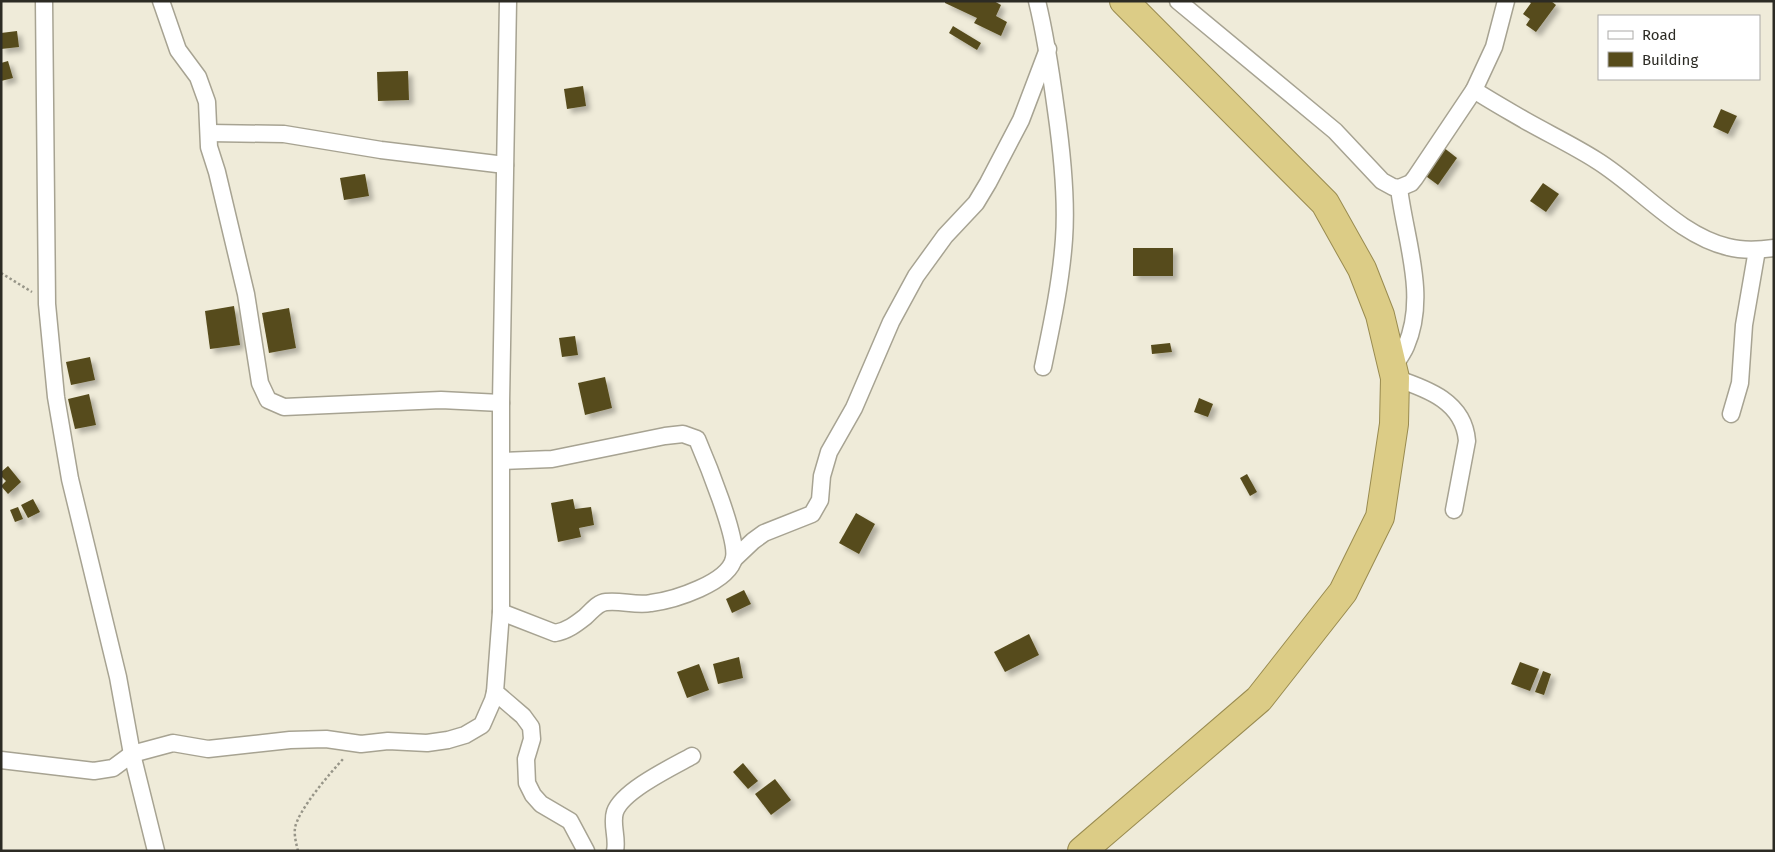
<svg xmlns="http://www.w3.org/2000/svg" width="1775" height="852" viewBox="0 0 1775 852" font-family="'Fira Sans',sans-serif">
  <defs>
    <filter id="shadow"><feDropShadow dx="4.5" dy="4.5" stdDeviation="2.5" flood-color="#0004"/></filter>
  </defs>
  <rect width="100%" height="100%" fill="#efebd9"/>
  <g fill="#574c1b" filter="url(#shadow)">
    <path d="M 945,1 L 994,1 L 1001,5 L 996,16 L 1007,22 L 1001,36 L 974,23 L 977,18 L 945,3 Z"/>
    <path d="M 1528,1 L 1551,1 L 1556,5 L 1536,32 L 1526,25 L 1530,19 L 1523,14 L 1531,3 Z"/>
    <path d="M 953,26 L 981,43 L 977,50 L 949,33 Z"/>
    <path d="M 17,31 L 19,47 L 1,49 L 1,33 Z"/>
    <path d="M 8,61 L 13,78 L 1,81 L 1,63 Z"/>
    <path d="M 408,71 L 409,100 L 378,101 L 377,72 Z"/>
    <path d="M 583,86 L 586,106 L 567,109 L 564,89 Z"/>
    <path d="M 1721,109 L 1737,116 L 1728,134 L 1713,127 Z"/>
    <path d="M 1443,147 L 1457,158 L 1438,185 L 1423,174 Z"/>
    <path d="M 365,174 L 369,196 L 344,200 L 340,178 Z"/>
    <path d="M 1543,183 L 1559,194 L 1546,212 L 1530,201 Z"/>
    <rect x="1133" y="248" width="40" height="28"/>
    <path d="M 234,306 L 240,345 L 210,349 L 205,311 Z"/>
    <path d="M 289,308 L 296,348 L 269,353 L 262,313 Z"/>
    <path d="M 575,336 L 578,355 L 562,357 L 559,338 Z"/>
    <path d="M 1170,343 L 1172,352 L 1152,354 L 1151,345 Z"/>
    <path d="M 90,357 L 95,380 L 71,385 L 66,362 Z"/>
    <path d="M 605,377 L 612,408 L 585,415 L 578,383 Z"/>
    <path d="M 89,394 L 96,425 L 75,429 L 68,399 Z"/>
    <path d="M 1199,398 L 1213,404 L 1208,417 L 1194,412 Z"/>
    <path d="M 8,466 L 21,482 L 8,494 L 1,486 L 6,481 L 1,476 L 1,472 Z"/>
    <path d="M 1247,474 L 1257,492 L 1250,496 L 1240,478 Z"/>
    <path d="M 33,499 L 40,512 L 28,518 L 21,505 Z"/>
    <path d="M 573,499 L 575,509 L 591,507 L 594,525 L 579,528 L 581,537 L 558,542 L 551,503 Z"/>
    <path d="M 18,507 L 23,519 L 15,522 L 10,510 Z"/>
    <path d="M 856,513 L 875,524 L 859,554 L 839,543 Z"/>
    <path d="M 744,590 L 751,604 L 732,613 L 726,599 Z"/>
    <path d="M 1029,634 L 1039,655 L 1005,672 L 994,652 Z"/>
    <path d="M 739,657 L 743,678 L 718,684 L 713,664 Z"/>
    <path d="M 1520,662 L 1539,669 L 1530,691 L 1511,684 Z"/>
    <path d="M 699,664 L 709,690 L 687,698 L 677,672 Z"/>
    <path d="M 1543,671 L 1551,674 L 1544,695 L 1535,692 Z"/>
    <path d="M 743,763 L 758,781 L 748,789 L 733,772 Z"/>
    <path d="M 775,779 L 791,800 L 771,815 L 755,794 Z"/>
  </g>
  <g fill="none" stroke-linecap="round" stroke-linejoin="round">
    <g stroke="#a7a392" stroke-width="19">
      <g id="minor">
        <path d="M 44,1 L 47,304 L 56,397 L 70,479 L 118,677 L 132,754 L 156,851"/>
        <path d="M 161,1 L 178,50 L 198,77 L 207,102 L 209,147 L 217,172 L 246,294 L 260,383 L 268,400 L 284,407 L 441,400 L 501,403"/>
        <path d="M 508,1 L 501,403 L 501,612 L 495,692 L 523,716 L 531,727 L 532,739 L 526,759 L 527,783 L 533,795 L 541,804 L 570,821 L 586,851"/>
        <path d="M 1037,1 C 1046,37 1051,73 1056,110 C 1062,152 1067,197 1064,239 C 1061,282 1052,324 1043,367"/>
        <path d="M 1178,1 L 1335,131 L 1382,181 L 1393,187 L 1399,188 L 1411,183 L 1415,178 L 1474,90 L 1494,47 L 1506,1"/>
        <path d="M 1474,90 C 1491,101 1509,111 1526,121 C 1549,134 1574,146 1596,160 C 1640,187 1678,235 1728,247 C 1743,251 1759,250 1774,248"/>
        <path d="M 209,133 L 284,134 L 381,150 L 505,165"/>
        <path d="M 1394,366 C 1398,360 1403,353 1406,346 C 1428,296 1405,239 1399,188"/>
        <path d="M 1395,378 C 1428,389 1464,402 1467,441 L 1454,510"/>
        <path d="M 1731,414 L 1740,383 L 1744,325 L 1757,250"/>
        <path d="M 734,559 L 753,541 L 764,533 L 812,514 L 820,500 L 822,476 L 829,452 L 854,408 L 891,322 L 916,276 L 945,236 L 976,203 L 988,183 L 1021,120 L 1048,49"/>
        <path d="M 501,612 L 555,633 C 567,631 576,624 585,617 C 592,611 597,603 606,602 C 621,600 636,606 651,603 C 674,600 729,583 734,558 C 738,538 706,460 697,439 L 683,434 L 665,436 L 552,459 L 502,461"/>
        <path d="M 1,760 L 94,771 L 113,768 L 132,754 L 173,743 L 208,749 L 290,740 L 326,739 L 361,744 L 388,741 L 427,743 L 448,740 L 465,735 L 482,725 L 493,700 L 495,692"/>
        <path d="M 615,851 C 618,838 611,824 615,812 C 622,791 672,767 692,756"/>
      </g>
    </g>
    <g stroke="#998b50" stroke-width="30">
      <path id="trunk" d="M 1082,851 L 1259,699 L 1343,592 L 1380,517 L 1394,424 L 1395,378 L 1380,315 L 1362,269 L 1325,203 L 1124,1"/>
    </g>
    <g stroke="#979588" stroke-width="2.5" stroke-dasharray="2.5 2.5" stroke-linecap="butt">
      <path d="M 1,273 L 32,292"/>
      <path d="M 298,851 C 296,843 294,835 295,828 C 298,810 331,772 344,758"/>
    </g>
    <use href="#minor" stroke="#fff" stroke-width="16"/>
    <use href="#trunk" stroke="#dccc86" stroke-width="28"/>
  </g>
  <rect width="1775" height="852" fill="none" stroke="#2c2b24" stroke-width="5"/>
  <rect x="1598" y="15" width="162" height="65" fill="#ffffff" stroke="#abaaa7"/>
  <rect x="1608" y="31" width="25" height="8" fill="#ffffff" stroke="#abaaa7"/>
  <text x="1642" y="40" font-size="15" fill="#2c2b24">Road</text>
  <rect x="1608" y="52" width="25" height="15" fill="#574c1b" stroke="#abaaa7"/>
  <text x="1642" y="65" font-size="15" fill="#2c2b24">Building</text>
</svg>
